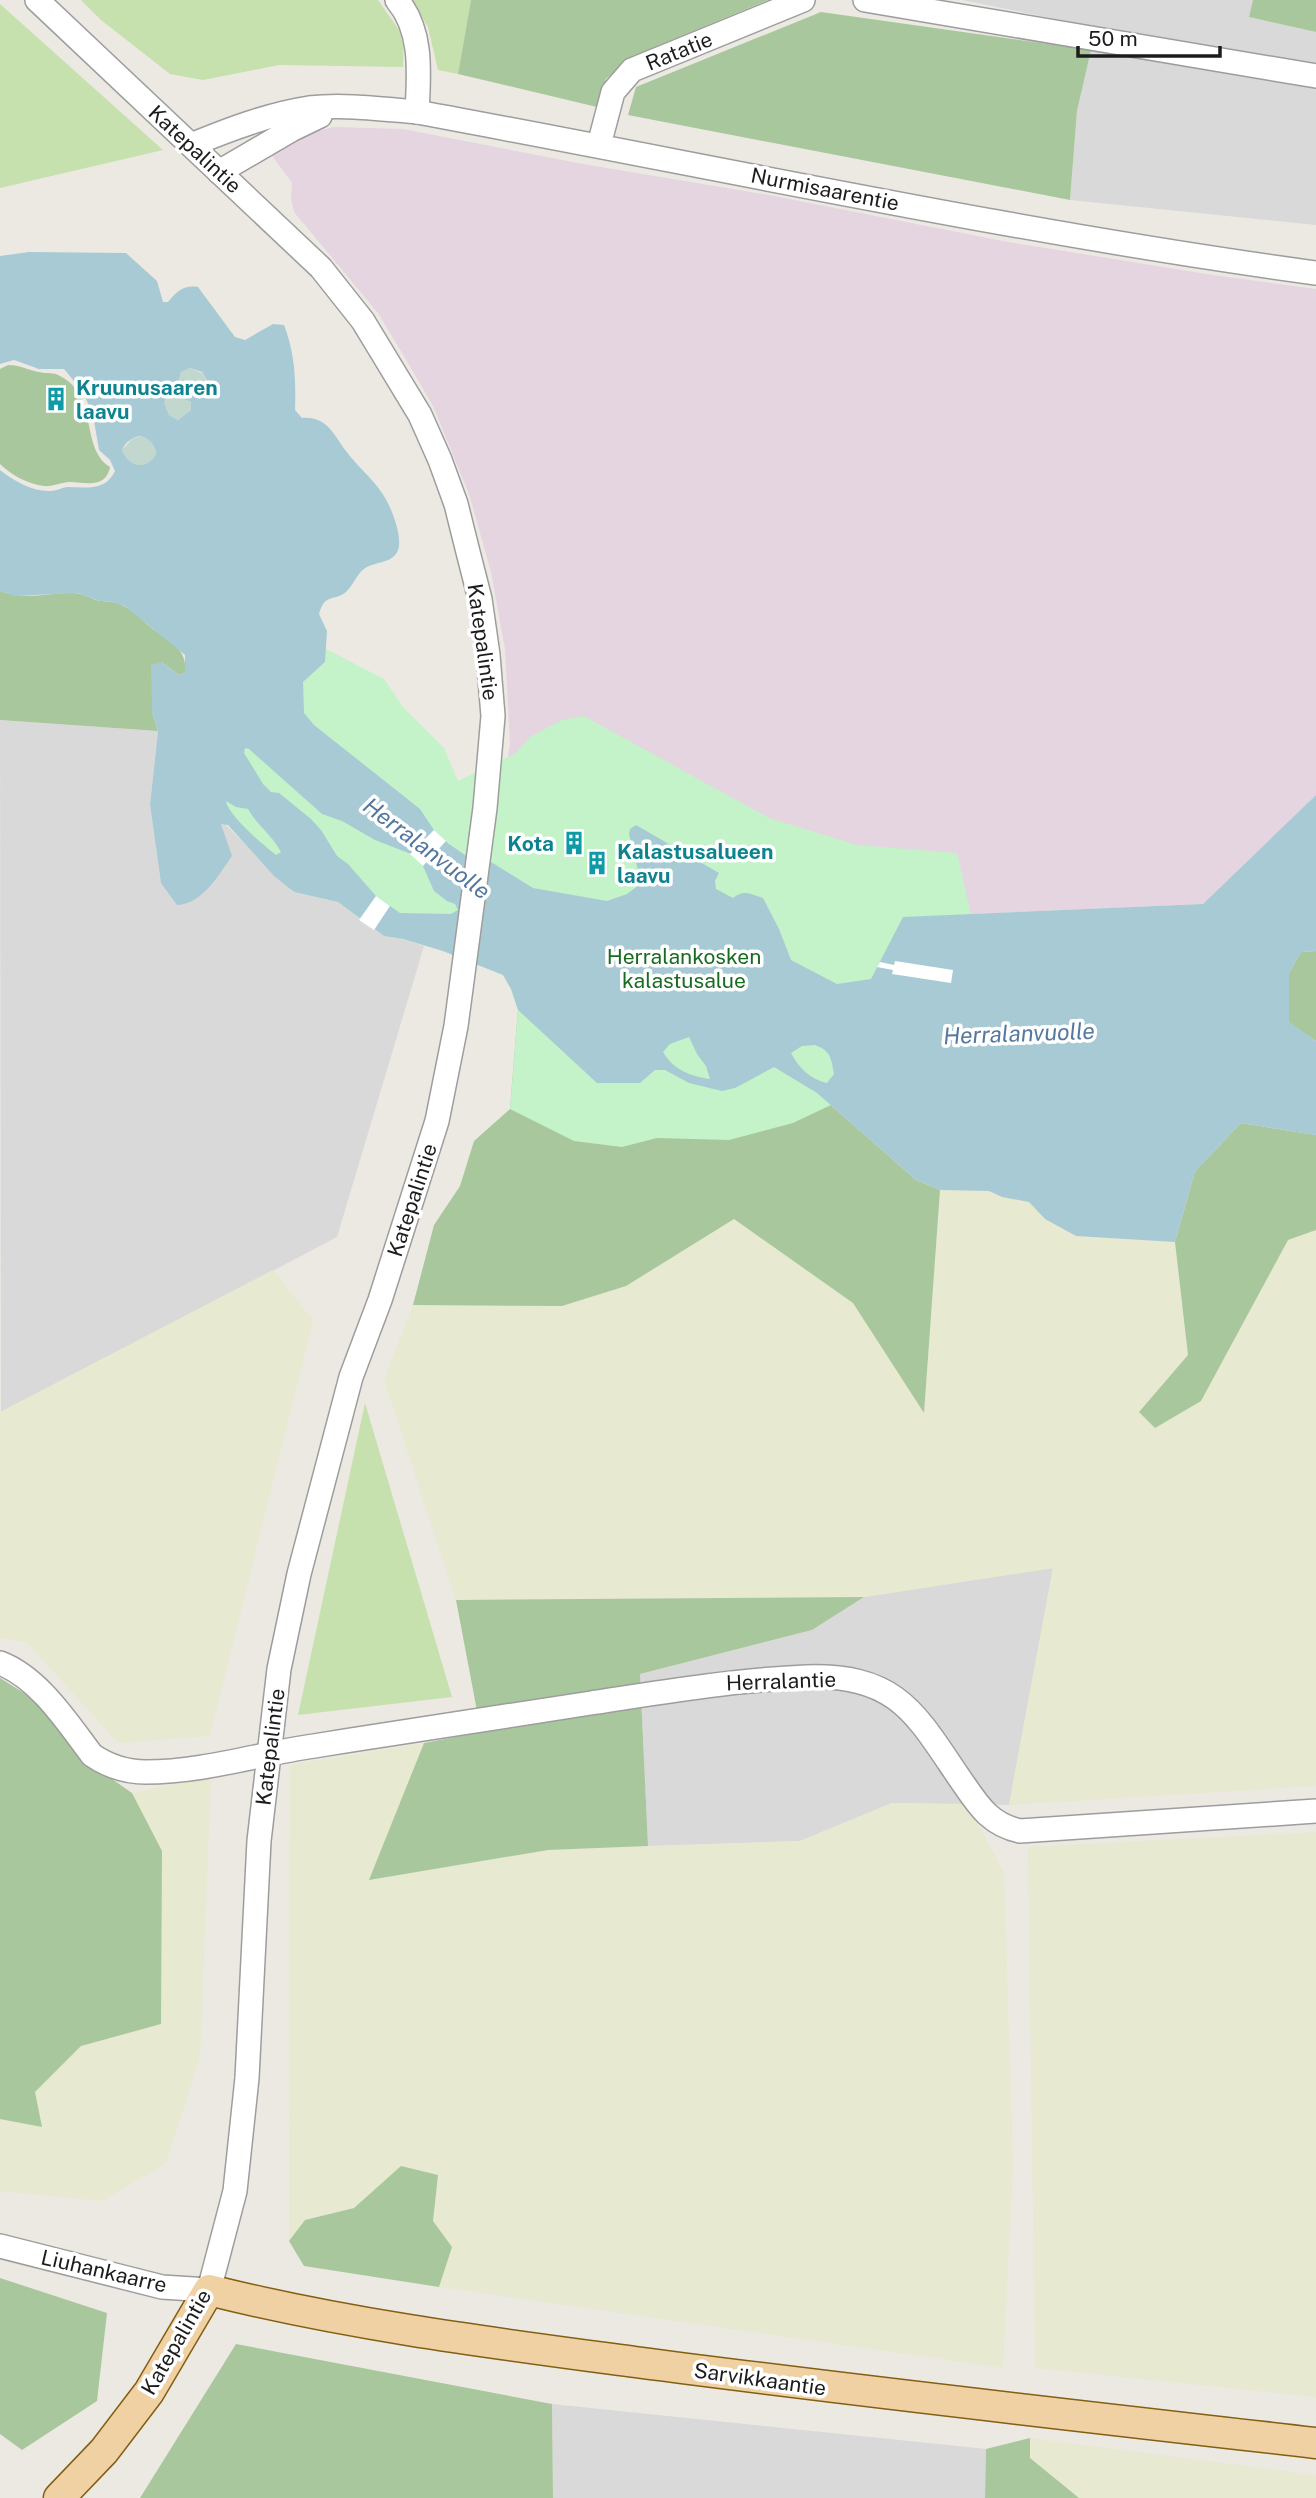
<svg xmlns="http://www.w3.org/2000/svg" width="1316" height="2498" viewBox="0 0 1316 2498" font-family="'Public Sans',sans-serif">
  <rect width="100%" height="100%" fill="#ece9e3"/>
  <g fill="#dad9d9">
    <path d="M 962,0 L 1253,0 L 1249,17 L 1316,32 L 1316,225 L 1070,200 L 1077,111 L 1096,27 Z"/>
    <path d="M 0,720 L 158,731 L 150,805 L 161,883 L 223,829 L 220,823 L 224,823 L 293,892 L 338,902 L 384,936 L 403,939 L 424,946 L 337,1237 L 1,1414 Z"/>
    <path d="M 1053,1568 L 1009,1805 L 892,1803 L 800,1841 L 648,1846 L 640,1674 L 812,1630 L 864,1597 Z"/>
    <path d="M 552,2404 L 986,2449 L 985,2498 L 553,2498 Z"/>
  </g>
  <path fill="#e4d5e1" d="M 333,127 L 403,129 L 583,164 L 769,195 L 1008,242 L 1213,275 L 1316,289 L 1316,795 L 1203,904 L 903,917 L 491,862 L 510,744 L 505,649 L 491,572 L 469,494 L 433,406 L 405,358 L 378,313 L 294,212 L 291,199 L 292,183 L 270,153 L 308,134 Z"/>
  <g fill="#e7e9d0">
    <path d="M 940,1190 L 989,1191 L 1002,1197 L 1029,1202 L 1045,1219 L 1076,1236 L 1175,1242 L 1188,1355 L 1139,1411 L 1201,1401 L 1288,1240 L 1316,1230 L 1316,1786 L 1009,1805 L 1053,1568 L 864,1597 L 456,1600 L 384,1380 L 413,1305 L 562,1306 L 626,1286 L 734,1219 L 853,1303 L 924,1412 Z"/>
    <path d="M 273,1270 L 313,1320 L 210,1736 L 118,1743 L 26,1642 L 0,1638 L 0,1412 Z"/>
    <path d="M 424,1743 L 370,1879 L 548,1850 L 800,1841 L 892,1803 L 967,1804 L 1004,1872 L 1013,2165 L 1003,2368 L 439,2287 L 452,2247 L 433,2221 L 438,2175 L 401,2166 L 354,2208 L 305,2220 L 289,2241 L 290,1765 Z"/>
    <path d="M 211,1776 L 200,2057 L 166,2163 L 102,2201 L 0,2191 L 0,2119 L 41,2127 L 35,2092 L 81,2046 L 161,2024 L 162,1851 L 132,1793 Z"/>
    <path d="M 1316,1832 L 1316,2397 L 1035,2368 L 1028,1847 Z"/>
    <path d="M 1030,2438 L 1316,2475 L 1316,2498 L 1079,2498 L 1029,2458 Z"/>
  </g>
  <g fill="#c6e1ae">
    <path d="M 81,0 L 378,0 L 404,37 L 403,67 L 279,65 L 203,80 L 170,74 L 101,20 Z"/>
    <path d="M 412,0 L 471,0 L 458,74 L 438,70 L 428,27 Z"/>
    <path d="M 0,4 L 163,150 L 0,188 Z"/>
    <path d="M 365,1403 L 452,1697 L 298,1715 Z"/>
  </g>
  <g fill="#a8c79c">
    <path d="M 471,0 L 768,0 L 633,56 L 606,79 L 597,107 L 458,74 Z"/>
    <path d="M 1253,0 L 1316,0 L 1316,32 L 1249,17 Z"/>
    <path d="M 821,12 L 1091,50 L 1077,111 L 1070,200 L 628,115 L 636,87 Z"/>
    <path d="M 8,365 C 20,365 28,370 39,372 C 46,374 55,372 60,376 C 100,397 79,447 110,467 C 106,488 87,483 70,482 C 62,482 52,487 44,486 C 28,484 11,475 0,464 L 0,369 Z"/>
    <path d="M 0,591 C 26,601 48,592 75,593 C 82,594 89,597 96,600 C 105,602 114,601 122,605 C 135,611 145,624 157,632 C 173,642 188,652 185,673 L 179,675 L 162,662 L 152,711 L 158,731 L 0,720 Z"/>
    <path d="M 1316,951 L 1316,1041 L 1289,1023 L 1289,973 L 1301,952 Z"/>
    <path d="M 518,1010 L 817,1093 L 916,1180 L 940,1190 L 924,1413 L 853,1303 L 734,1219 L 626,1286 L 562,1306 L 413,1305 L 434,1225 L 460,1186 L 474,1141 L 510,1109 Z"/>
    <path d="M 1241,1123 L 1316,1135 L 1316,1230 L 1288,1240 L 1201,1401 L 1155,1428 L 1139,1412 L 1188,1355 L 1175,1242 L 1195,1171 Z"/>
    <path d="M 864,1597 L 812,1630 L 640,1674 L 648,1846 L 548,1850 L 369,1880 L 424,1743 L 481,1732 L 456,1600 Z"/>
    <path d="M 0,1678 L 35,1700 L 79,1756 L 132,1793 L 162,1851 L 161,2024 L 81,2046 L 35,2092 L 42,2127 L 0,2119 Z"/>
    <path d="M 401,2166 L 438,2175 L 433,2221 L 452,2247 L 439,2287 L 304,2266 L 289,2241 L 305,2220 L 354,2208 Z"/>
    <path d="M 0,2278 L 107,2313 L 97,2401 L 22,2450 L 0,2434 Z"/>
    <path d="M 236,2344 L 552,2404 L 553,2498 L 140,2498 Z"/>
    <path d="M 1030,2438 L 1030,2458 L 1079,2498 L 985,2498 L 986,2449 Z"/>
  </g>
  <g fill="#c2d8ce">
    <path d="M 190,368 L 202,373 L 207,380 L 207,387 L 199,390 L 181,385 L 179,381 L 181,372 Z"/>
    <path d="M 171,395 L 176,395 L 191,402 L 191,410 L 178,420 L 169,415 L 164,402 Z"/>
    <path d="M 141,436 C 150,439 155,445 156,454 C 146,471 130,467 121,451 L 132,439 Z"/>
  </g>
  <path fill="#c4f2c9" d="M 326,649 L 384,679 L 403,707 L 444,748 L 458,781 L 515,754 L 530,737 L 562,720 L 584,716 L 769,818 L 857,845 L 957,853 L 971,914 L 831,1105 L 793,1123 L 729,1140 L 657,1138 L 622,1147 L 574,1141 L 510,1109 L 518,1010 L 511,989 L 503,975 L 443,951 L 403,939 L 384,936 L 338,902 L 294,892 L 274,876 L 228,825 L 220,823 L 233,729 L 303,682 L 325,662 Z"/>
  <path fill="#a8cad5" fill-rule="evenodd" d="M 29,252 L 126,253 L 157,281 L 163,302 L 168,302 C 177,291 184,285 198,287 L 235,337 L 245,340 L 273,324 L 284,325 C 295,353 296,381 295,410 L 302,418 C 327,416 333,434 346,451 C 357,466 372,478 382,493 C 390,504 406,541 396,554 C 389,563 376,562 367,567 C 357,572 354,585 346,592 C 333,602 325,593 319,614 L 327,631 L 325,662 L 303,682 L 304,713 L 314,725 L 420,809 L 434,830 L 449,844 L 468,857 L 491,862 L 533,888 L 607,901 L 627,894 L 639,885 L 639,874 L 629,834 L 630,829 L 636,825 L 719,873 L 715,881 L 716,889 L 733,898 C 743,889 751,894 763,898 L 779,929 L 791,960 L 837,984 L 871,979 L 903,917 L 1203,904 L 1316,795 L 1316,951 L 1301,952 L 1289,973 L 1289,1022 L 1316,1041 L 1316,1135 L 1241,1123 L 1195,1171 L 1175,1242 L 1076,1236 L 1045,1219 L 1029,1202 L 1002,1197 L 989,1191 L 940,1190 L 916,1180 L 817,1093 L 774,1067 L 735,1088 L 722,1091 L 689,1083 L 665,1070 L 655,1070 L 640,1083 L 597,1083 L 518,1010 L 511,989 L 503,975 L 443,951 L 403,939 L 384,936 L 338,902 L 294,892 L 274,876 L 228,825 L 221,824 L 232,856 C 219,874 203,904 177,905 L 161,883 L 150,805 L 158,731 L 152,711 L 151,665 L 162,662 L 179,675 L 185,673 L 185,655 L 125,606 L 112,602 L 100,601 L 77,593 L 15,596 L 0,591 L 0,470 C 14,481 33,492 51,491 C 56,491 61,488 67,487 C 85,487 105,492 115,471 L 110,460 L 99,450 L 93,415 L 83,392 L 64,369 L 39,369 L 14,360 L 0,364 L 0,256 ZM 190,368 L 202,372 L 207,380 L 207,387 L 199,390 L 182,385 L 179,381 L 181,372 ZM 170,395 L 176,395 L 191,402 L 191,410 L 178,420 L 169,415 L 164,402 ZM 141,436 C 150,439 155,445 156,454 C 146,471 130,467 122,451 C 124,443 132,437 141,436 ZM 245,748 L 249,749 L 322,814 L 342,821 L 375,840 L 411,854 L 423,866 L 434,891 L 447,901 L 455,904 L 458,910 L 451,914 L 400,913 L 376,896 L 348,864 L 337,856 L 321,830 L 311,819 L 279,793 L 271,792 L 263,784 L 244,753 ZM 226,801 L 236,807 L 248,809 C 257,825 273,836 281,852 L 276,855 C 263,845 228,815 226,801 ZM 689,1037 L 697,1054 L 706,1066 L 710,1079 C 690,1076 674,1070 663,1052 L 670,1044 ZM 815,1045 C 831,1051 831,1058 834,1074 L 827,1083 C 810,1079 799,1068 791,1053 L 802,1046 Z"/>
  <g fill="#fff">
    <path d="M 434,830 L 446,841 L 423,866 L 410,854 Z"/>
    <path d="M 376,896 L 390,906 L 374,930 L 359,920 Z"/>
    <path d="M 895,961 L 953,970 L 951,983 L 892,974 L 893,970 L 877,967 L 880,962 L 894,965 Z"/>
  </g>
  <g fill="none" stroke-linecap="round" stroke-linejoin="round">
    <g stroke="#9d9d9d" stroke-width="26">
      <g id="minor">
        <path d="M 397,0 C 423,31 419,73 417,112"/>
        <path d="M 865,0 L 1316,76"/>
        <path d="M 191,145 C 228,130 269,114 309,108 C 344,104 382,109 417,112 C 716,167 1014,232 1316,273"/>
        <path d="M 599,145 L 613,92 L 632,70 L 803,0"/>
        <path d="M 219,172 L 291,130 L 320,116"/>
        <path d="M 0,1663 C 39,1678 67,1722 92,1755 C 108,1766 127,1772 146,1772 C 203,1772 258,1754 314,1746 C 406,1731 498,1717 591,1703 C 662,1692 734,1680 806,1677 C 901,1674 917,1717 965,1786 C 980,1808 992,1825 1020,1831 L 1316,1811"/>
        <path d="M 0,2246 L 162,2287 L 209,2290 L 235,2191 L 247,2078 L 259,1841 L 279,1669 L 299,1574 L 351,1377 L 380,1300 L 437,1121 L 456,1026 L 485,808 L 493,716 L 488,655 L 480,599 L 468,552 L 456,504 L 440,460 L 420,415 L 363,321 L 321,268 L 37,0"/>
      </g>
    </g>
    <g stroke="#825f11" stroke-width="33">
      <path id="major" d="M 59,2498 L 104,2451 L 149,2392 L 209,2290 C 349,2325 492,2343 635,2362 C 862,2392 1089,2417 1316,2443"/>
    </g>
    <use href="#minor" stroke="#fff" stroke-width="23"/>
    <use href="#major" stroke="#f0d1a4" stroke-width="30"/>
  </g>
  <defs>
    <g id="building-bare" transform="scale(1.89)"><path d="M-4-6H4V6H1V3H-1V6H-4ZM-2.5-4.3h1.7v1.8h-1.7ZM.8-4.3h1.7v1.8H.8ZM-2.5-1h1.7V.8h-1.7ZM.8-1h1.7V.8H.8Z" fill="#0f9aa8" stroke="#fff" stroke-width="2.5" paint-order="stroke"/></g>
  </defs>
  <g fill-rule="evenodd">
    <use href="#building-bare" x="56" y="399"/>
    <use href="#building-bare" x="574" y="843"/>
    <use href="#building-bare" x="597" y="863"/>
  </g>
  <g text-anchor="middle" dominant-baseline="central" stroke-width="7" stroke-linejoin="round" paint-order="stroke">
    <g font-size="21" fill="#1c1c1c" stroke="#fff">
      <text transform="translate(679 51) rotate(-22)">Ratatie</text>
      <text transform="translate(195 149) rotate(43)">Katepalintie</text>
      <text transform="translate(825 189) rotate(11)">Nurmisaarentie</text>
      <text transform="translate(483 642) rotate(82)">Katepalintie</text>
      <text transform="translate(412 1200) rotate(-72)">Katepalintie</text>
      <text transform="translate(781 1681) rotate(-2)">Herralantie</text>
      <text transform="translate(270 1747) rotate(-83)">Katepalintie</text>
      <text transform="translate(104 2271) rotate(13)">Liuhankaarre</text>
      <text transform="translate(176 2342) rotate(-60)">Katepalintie</text>
      <text transform="translate(760 2379) rotate(8)">Sarvikkaantie</text>
    </g>
    <g font-size="21" font-weight="bold" fill="#0d838f" stroke="#fff" text-anchor="start">
      <text x="76" y="387">Kruunusaaren<tspan x="76" dy="24">laavu</tspan></text>
      <text x="554" y="843" text-anchor="end">Kota</text>
      <text x="617" y="851">Kalastusalueen<tspan x="617" dy="24">laavu</tspan></text>
    </g>
    <g font-size="21" fill="#186c21" stroke="#fff">
      <text x="684" y="956">Herralankosken<tspan x="684" dy="24">kalastusalue</tspan></text>
    </g>
    <g font-size="23" font-style="italic" fill="#55789f" stroke="#fff">
      <text transform="translate(427 848) rotate(37)">Herralanvuolle</text>
      <text transform="translate(1019 1033) rotate(-2)">Herralanvuolle</text>
    </g>
  </g>
  <path d="M1078 46v10h142v-10" fill="none" stroke="#1c1c1c" stroke-width="3.5"/>
  <text x="1088" y="46" font-size="21" fill="#1c1c1c" stroke="#ffffff" stroke-width="5" paint-order="stroke">50 m</text>
</svg>
